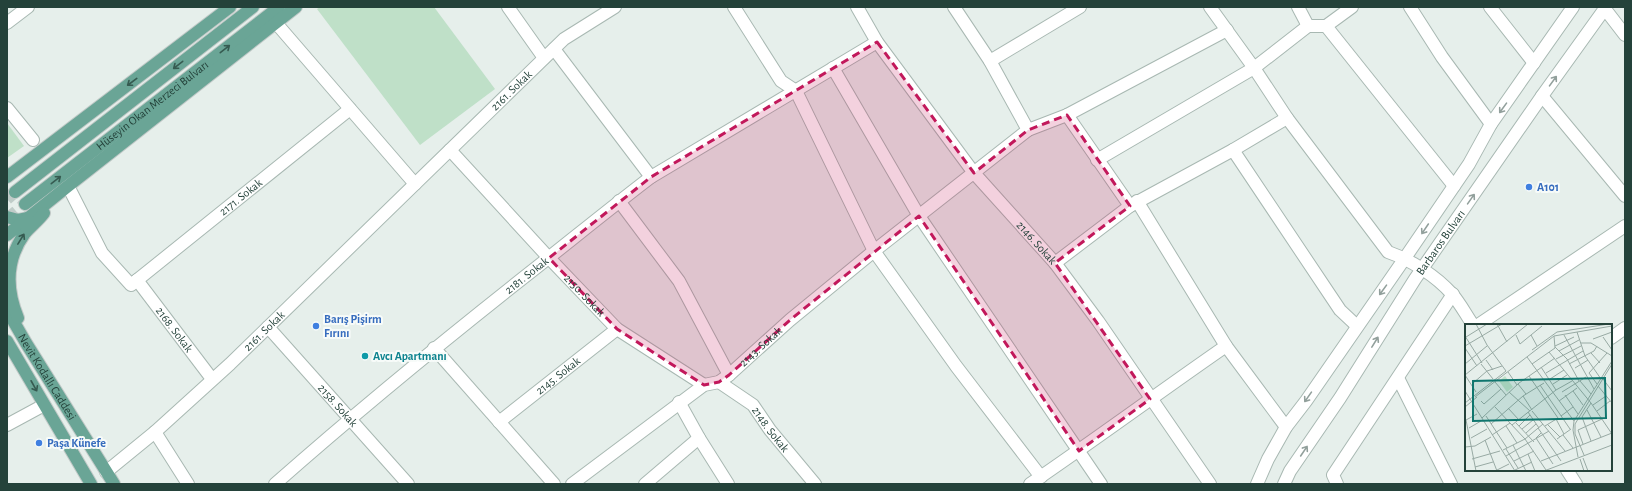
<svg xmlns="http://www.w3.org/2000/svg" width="1632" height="491" viewBox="0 0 1632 491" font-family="'Alegreya Sans',sans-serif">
  <rect width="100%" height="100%" fill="#e6efeb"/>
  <g fill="#bfe0c8">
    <path d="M 320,7 L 434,7 L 495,89 L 420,145 L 317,9 Z"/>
    <path d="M 7,123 L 24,146 L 7,158 Z"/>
  </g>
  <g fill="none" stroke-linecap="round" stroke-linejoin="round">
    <g stroke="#bfccc8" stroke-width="12" stroke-dasharray="12 6" stroke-linecap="butt">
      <path d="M 7,199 L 15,192"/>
      <path d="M 7,219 L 25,204"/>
    </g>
    <g stroke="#a8b8b2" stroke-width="14">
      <g id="minor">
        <path d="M 508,7 L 544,58"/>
        <path d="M 734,7 L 781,81 L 796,91 L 874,251 L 956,366 L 1041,477"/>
        <path id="s1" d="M 857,7 L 877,42 L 974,173 L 1055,263 L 1098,321 L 1210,484"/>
        <path d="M 954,7 L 990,61 L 1028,130"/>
        <path d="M 1210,7 L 1254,68 L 1287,118 L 1388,252 C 1411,260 1436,276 1452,294 C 1460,303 1466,315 1473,325"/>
        <path d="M 1298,7 L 1308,26"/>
        <path d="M 1410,7 L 1442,57 L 1491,124"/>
        <path d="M 1490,7 L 1534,63"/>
        <path d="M 1605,9 L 1625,35"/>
        <path d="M 7,23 L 28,7"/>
        <path d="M 276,23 L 415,184"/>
        <path d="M 1326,26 L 1454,186"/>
        <path d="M 554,49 L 651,177"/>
        <path d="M 990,61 L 1080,7"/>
        <path d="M 833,68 L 919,216 L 1101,484"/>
        <path d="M 1542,96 L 1625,196"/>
        <path d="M 7,108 L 33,140"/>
        <path d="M 1067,115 L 1130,206"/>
        <path id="s2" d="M 450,150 L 549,258 L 617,329 L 704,385"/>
        <path d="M 1233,150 L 1340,310 L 1357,326"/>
        <path d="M 1097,160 L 1254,68 L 1308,26 L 1326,26 L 1352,7"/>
        <path id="s3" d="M 68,186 L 102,253 L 131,285 L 350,109"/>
        <path d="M 619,201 L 679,281 L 729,375"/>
        <path d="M 1137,201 L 1226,346 L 1286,427"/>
        <path d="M 1055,263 L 1130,206 L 1233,150 L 1287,118"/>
        <path id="s4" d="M 137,280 L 212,379"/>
        <path d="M 1478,325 L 1625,226"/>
        <path id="s5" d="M 268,327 L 408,484"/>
        <path d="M 1611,338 L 1625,328"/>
        <path d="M 434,348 L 554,484"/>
        <path d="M 1398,378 L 1451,484"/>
        <path id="s6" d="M 719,382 L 753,405 L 770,430 L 815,484"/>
        <path d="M 679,402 L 699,438 L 728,484"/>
        <path id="s7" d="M 499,422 L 617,329"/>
        <path d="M 7,425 L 44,405"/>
        <path d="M 155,432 L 188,484"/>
        <path d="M 1567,470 L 1576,484"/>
        <path id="s8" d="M 106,472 L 155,432 L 230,364 L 564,39 L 615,7"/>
        <path id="s9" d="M 275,484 C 360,409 448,337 537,267 C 575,237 613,206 651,177 L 877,42"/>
        <path id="s10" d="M 572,484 L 704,385 L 719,382 L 729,375 L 790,320 L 874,251 L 1028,130 L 1067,115 L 1227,30"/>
        <path d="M 645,484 L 699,438"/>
        <path d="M 1030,484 C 1096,439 1161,391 1226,346"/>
        <path d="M 1257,484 L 1268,459 L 1286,427 L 1306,401 L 1405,258 L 1469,164 L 1491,124 L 1573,7"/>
        <path id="s11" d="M 1284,484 L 1290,471 L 1340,398 L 1415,279 L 1542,96 L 1606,7"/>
        <path d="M 1337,484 L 1333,475 L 1453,294"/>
      </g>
    </g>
    <g stroke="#c2cac8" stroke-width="14">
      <g id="major">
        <path d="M 7,177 L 230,7"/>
        <path d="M 15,192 L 253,7"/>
        <path id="s12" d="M 25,204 L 279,7"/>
        <path d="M 7,217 L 18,220 L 28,218"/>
        <path d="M 7,235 L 68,186 L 296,7"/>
        <path id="s13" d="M 7,310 L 26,343 L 114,484"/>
        <path d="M 18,318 C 6,289 6,259 25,233 C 31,226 39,220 44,213"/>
        <path d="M 7,341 L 91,484"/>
      </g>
    </g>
    <use href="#minor" stroke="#fff" stroke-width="12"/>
    <use href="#major" stroke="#6aa596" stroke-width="12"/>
  </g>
  <defs><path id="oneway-shaft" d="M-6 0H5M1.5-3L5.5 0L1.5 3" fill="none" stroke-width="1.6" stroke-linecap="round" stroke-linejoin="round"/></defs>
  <g stroke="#365b51">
    <use href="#oneway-shaft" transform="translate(225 49) rotate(-38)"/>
    <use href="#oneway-shaft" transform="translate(178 65) rotate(142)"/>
    <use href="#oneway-shaft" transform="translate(132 82) rotate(143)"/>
    <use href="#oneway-shaft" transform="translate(56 180) rotate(-38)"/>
    <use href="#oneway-shaft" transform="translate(21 239) rotate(-58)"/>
    <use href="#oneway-shaft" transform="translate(34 386) rotate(61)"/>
  </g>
  <g stroke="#92a09c">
    <use href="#oneway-shaft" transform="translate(1553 81) rotate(-54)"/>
    <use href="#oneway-shaft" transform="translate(1503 108) rotate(126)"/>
    <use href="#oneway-shaft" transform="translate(1471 199) rotate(-55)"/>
    <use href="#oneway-shaft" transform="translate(1425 229) rotate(124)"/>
    <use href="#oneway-shaft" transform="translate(1383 290) rotate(126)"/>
    <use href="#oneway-shaft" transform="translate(1375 342) rotate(-58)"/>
    <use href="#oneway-shaft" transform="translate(1308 397) rotate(125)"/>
    <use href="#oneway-shaft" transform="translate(1304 451) rotate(-56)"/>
  </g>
  <path fill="#c2185b" fill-opacity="0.2" stroke="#c2185b" stroke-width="3" stroke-dasharray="8 5" stroke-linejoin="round" d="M 877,42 L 974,173 L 1028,130 L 1067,115 L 1130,206 L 1055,263 L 1150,399 L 1079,451 L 919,216 L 790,320 L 729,375 L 719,382 L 704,385 L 617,329 L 549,258 L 651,177 Z"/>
  <g fill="#3f7fe0" stroke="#f7fbf9" stroke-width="1.5">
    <circle cx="1529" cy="187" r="4"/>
    <circle cx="316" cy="326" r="4"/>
    <circle cx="39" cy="443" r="4"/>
  </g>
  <circle fill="#0f9aa8" stroke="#f7fbf9" stroke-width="1.5" cx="365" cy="356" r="4"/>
  <g text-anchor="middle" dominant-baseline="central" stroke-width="4" stroke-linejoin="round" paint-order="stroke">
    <g font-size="12" fill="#24423a" stroke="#f7fbf9">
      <text stroke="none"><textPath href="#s8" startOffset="557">2161. Sokak</textPath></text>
      <text stroke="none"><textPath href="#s12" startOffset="161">Hüseyin Okan Merzeci Bulvarı</textPath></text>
      <text stroke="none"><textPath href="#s3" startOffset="259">2171. Sokak</textPath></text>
      <text stroke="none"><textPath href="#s1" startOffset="297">2146. Sokak</textPath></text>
      <text stroke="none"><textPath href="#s11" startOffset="288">Barbaros Bulvarı</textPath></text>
      <text stroke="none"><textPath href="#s9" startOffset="327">2181. Sokak</textPath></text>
      <text stroke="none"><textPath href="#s2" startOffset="198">2150. Sokak</textPath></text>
      <text stroke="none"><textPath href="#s4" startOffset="62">2168. Sokak</textPath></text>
      <text stroke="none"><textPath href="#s8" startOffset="212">2161. Sokak</textPath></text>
      <text stroke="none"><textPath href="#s10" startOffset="235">2143. Sokak</textPath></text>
      <text stroke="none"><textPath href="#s7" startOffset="75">2145. Sokak</textPath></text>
      <text stroke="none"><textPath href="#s13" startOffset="78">Nevit Kodallı Caddesi</textPath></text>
      <text stroke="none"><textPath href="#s5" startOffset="105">2158. Sokak</textPath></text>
      <text stroke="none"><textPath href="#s6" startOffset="71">2148. Sokak</textPath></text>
    </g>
    <g font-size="12" font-weight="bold" fill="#366cbe" stroke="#f7fbf9" text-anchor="start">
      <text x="1537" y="187">A101</text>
      <text x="324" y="319">Barış Pişirm<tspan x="324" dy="14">Fırını</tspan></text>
      <text x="47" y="443">Paşa Künefe</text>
    </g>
    <g font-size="12" font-weight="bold" fill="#0d838f" stroke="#f7fbf9" text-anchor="start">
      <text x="373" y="356">Avcı Apartmanı</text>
    </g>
  </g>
  <g transform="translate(1465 324)">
    <rect width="147" height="147" fill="#e6efeb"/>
    <path d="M 40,52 L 48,63 L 42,68 L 34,57 Z" fill="#bfe0c8"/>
    <path fill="none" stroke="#98aaa4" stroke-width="1" d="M 11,0 L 22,21 L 41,47M 32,0 L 42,18M 112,8 L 120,32 L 136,55M 51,11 L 55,20 L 77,2M 66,11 L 72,22M 99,11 L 129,65M 0,12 L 17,39M 1,13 L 22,0M 138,13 L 147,26M 128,15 L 147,8M 116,19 L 126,19 L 147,32M 0,22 L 37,0M 90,22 L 109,13M 90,23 L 102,35 L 114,57M 0,24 L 12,42M 67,26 L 92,8 L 144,0M 94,27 L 114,16M 84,28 L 126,79 L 147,110M 126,29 L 135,39M 62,33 L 109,97M 91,35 L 116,22M 21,36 L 28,46M 0,40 L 22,22M 16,40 L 28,55M 67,40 L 90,24 L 89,12M 104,40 L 129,27 L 132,22M 76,43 L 91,66M 110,44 L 123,36M 43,48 L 52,61M 81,49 L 118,27M 0,51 L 63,0M 0,51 L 11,68M 64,52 L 93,94M 85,55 L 99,46M 138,55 L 147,67M 115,57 L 126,70M 30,58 L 41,71M 7,60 L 22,47 L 37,42M 53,60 L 61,70M 88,60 L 102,51M 132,60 L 124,49 L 142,29M 75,61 L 105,105M 133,62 L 147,79M 0,67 L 50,147M 108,67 L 118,81M 44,68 L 65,87M 97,68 L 121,53M 100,71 L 113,90M 58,72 L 67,86M 10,73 L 89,12 L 147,2M 16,77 L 19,80 L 36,65M 94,77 L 112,64M 0,79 L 41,47M 128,81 L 141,72M 0,83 L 12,73M 30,83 L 60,115 L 81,146M 43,84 L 54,96M 122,86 L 136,113M 67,87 L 100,127M 132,87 L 145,77M 63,88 L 74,104M 21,92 L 42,124M 96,92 L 108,83M 17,94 L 54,59 L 90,34M 91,95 L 99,110M 1,96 L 11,147M 1,96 L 12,90M 51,99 L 69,118M 26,100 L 58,72 L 79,59M 47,101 L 91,66 L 107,57M 83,101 L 95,113M 41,102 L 52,119M 54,102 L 65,91M 80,102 L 93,94M 4,104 L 16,97M 73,104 L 96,137M 57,105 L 68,96M 61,109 L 71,100M 76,109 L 71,114 L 88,140M 27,111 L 45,99M 98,111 L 108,124M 6,114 L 22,105M 92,115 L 106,105M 20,116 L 32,147M 126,117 L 117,93 L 126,79M 118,120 L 113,106 L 137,95M 48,121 L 61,147M 0,123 L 10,122 L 26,113M 41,125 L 53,144M 38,126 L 60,115 L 78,100M 63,130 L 70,147M 119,131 L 110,110 L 110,100 L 147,40M 41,132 L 84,107M 113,133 L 108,106 L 109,97 L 147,37M 118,134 L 123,147M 7,135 L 35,127M 115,135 L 119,147M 49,137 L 69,127M 76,137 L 147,109M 10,143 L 28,138M 32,146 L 44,140M 50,146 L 67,138M 79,147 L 147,121"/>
    <path fill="#0f766e" fill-opacity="0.15" stroke="#0f766e" stroke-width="2" d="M 140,54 L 141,94 L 8,97 L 8,57 Z"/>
    <rect width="147" height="147" fill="none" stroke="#24423a" stroke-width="2"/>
  </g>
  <rect width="1632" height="491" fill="none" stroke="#24423a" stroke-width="16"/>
</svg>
